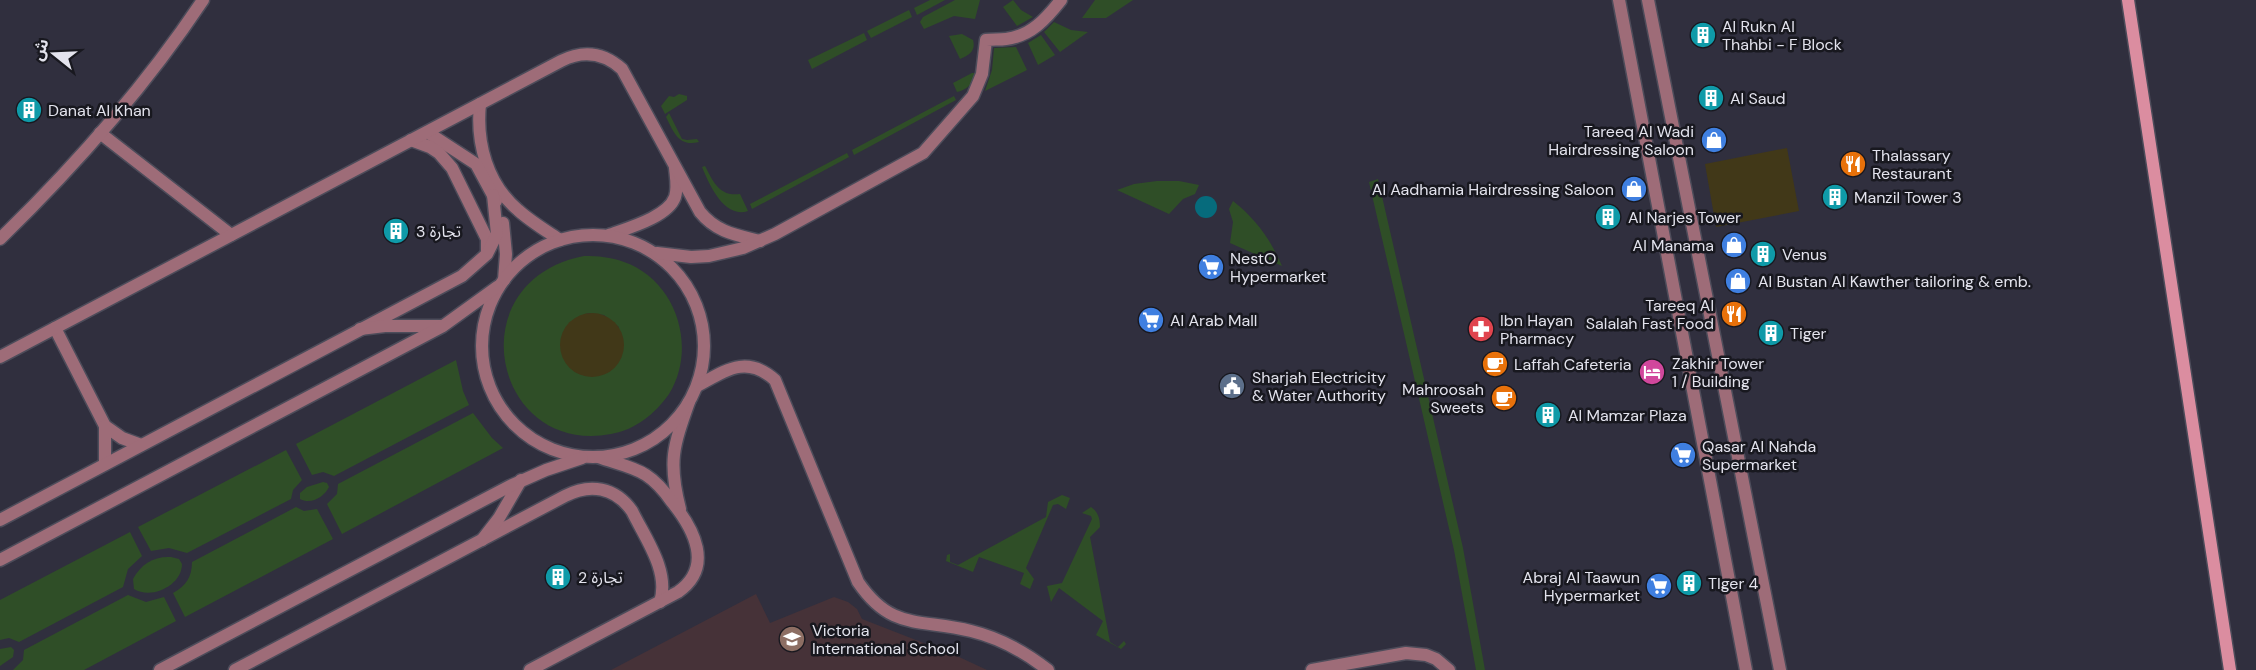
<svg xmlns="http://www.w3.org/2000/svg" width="2256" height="670" viewBox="0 0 2256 670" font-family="'DM Sans','Noto Sans Arabic',sans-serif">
  <rect width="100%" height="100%" fill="#302f3e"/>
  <path fill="#463238" d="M 756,594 L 770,623 L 834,597 L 848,602 L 857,609 L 862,619 L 957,656 L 987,670 L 611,670 Z"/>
  <g fill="#2f4e27" fill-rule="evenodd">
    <path d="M 930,0 L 945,0 L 917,15 L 914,8 Z"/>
    <path d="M 955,0 L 980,0 L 975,19 L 954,16 L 924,29 L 920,22 L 923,17 Z"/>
    <path d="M 1013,0 L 1021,10 L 1033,17 L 1017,26 L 1003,7 Z"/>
    <path d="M 1095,0 L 1133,0 L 1106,18 L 1082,18 Z"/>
    <path d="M 909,10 L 912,17 L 871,38 L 867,31 Z"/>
    <path d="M 1054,22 L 1071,30 L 1088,32 L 1060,52 L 1044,32 Z"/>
    <path d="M 864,33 L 867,40 L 812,69 L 808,60 Z"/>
    <path d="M 962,34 L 973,40 C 976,51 969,55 960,59 L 949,36 Z"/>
    <path d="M 1041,35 L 1055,55 L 1038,65 L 1028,43 Z"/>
    <path d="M 1016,47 L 1027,70 L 985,91 L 992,70 L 994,48 Z"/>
    <path d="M 972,73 L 975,73 C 974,83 967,90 957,92 L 953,83 Z"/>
    <path d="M 679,94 L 687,96 L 687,100 L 665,114 L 661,106 L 669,96 L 674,97 Z"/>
    <path d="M 954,96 L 956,100 L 854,155 L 852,150 Z"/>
    <path d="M 669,113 L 682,139 L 687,140 L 697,139 L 699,142 C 679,147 674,133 666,117 Z"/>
    <path d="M 847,153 L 849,157 L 752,209 L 750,204 Z"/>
    <path d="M 705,166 C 713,181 719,197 740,194 L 748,211 C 724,219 709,184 702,167 Z"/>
    <path d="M 1378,179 L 1463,548 L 1485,670 L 1476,670 L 1454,550 L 1369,182 Z"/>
    <path d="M 1157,181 L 1179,181 L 1199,185 L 1195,194 L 1183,199 L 1169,214 L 1117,190 L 1134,184 Z"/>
    <path d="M 1233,201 C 1256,219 1271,240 1282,266 L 1230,243 L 1233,222 L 1229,209 Z"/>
    <path d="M 584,256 C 598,256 611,257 624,262 C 676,280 698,347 669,394 C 655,414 635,430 611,434 C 493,456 456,281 584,256 ZM 589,313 L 604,315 L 619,327 L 609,371 C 566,395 539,326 589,313 Z"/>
    <path d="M 456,360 L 463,391 L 469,405 L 334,476 L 323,472 L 312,475 L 296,444 Z"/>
    <path d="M 473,413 L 492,438 L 503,448 L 342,534 L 327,504 L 337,494 L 338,484 Z"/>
    <path d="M 286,450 L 302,480 L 293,490 L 291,499 L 187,553 L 169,548 L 151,551 L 138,527 Z"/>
    <path d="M 323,482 L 327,483 L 329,487 C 324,497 311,505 300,499 L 300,493 L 307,487 Z"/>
    <path d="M 1062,495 L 1070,498 L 1066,509 L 1058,504 L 1053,505 L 1026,568 L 1034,579 L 1030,589 L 1020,584 L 1024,573 L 979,557 L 973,572 L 946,561 L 947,555 L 950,554 L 950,562 L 958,565 L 1046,517 L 1048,502 Z"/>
    <path d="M 296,507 L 304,511 L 317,509 L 333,539 L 185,617 L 173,593 C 186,586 192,577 192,562 Z"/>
    <path d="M 1091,507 C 1098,512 1100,518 1100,527 L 1090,537 L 1110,642 L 1118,647 L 1124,641 L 1126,644 L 1121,649 L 1096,635 L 1103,621 L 1059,588 L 1051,602 L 1047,586 L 1062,583 L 1092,519 L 1091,516 L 1082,513 Z"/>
    <path d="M 130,532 L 142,556 L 128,569 L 123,587 L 19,642 L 9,638 L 0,640 L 0,600 Z"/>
    <path d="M 171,557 L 179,559 L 182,564 C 182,585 152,600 134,589 L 133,579 C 141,564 154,556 171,557 Z"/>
    <path d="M 128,595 L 146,602 L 164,597 L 176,621 L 84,670 L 13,670 L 23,660 L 24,650 Z"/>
    <path d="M 11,647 L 14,650 L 13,657 L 0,666 L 0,649 Z"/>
  </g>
  <g fill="#413818">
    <path d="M 1787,148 L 1799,211 L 1716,227 L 1705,164 Z"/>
    <circle cx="592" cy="345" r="32"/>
  </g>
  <circle fill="#066b7c" cx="1206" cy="207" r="11"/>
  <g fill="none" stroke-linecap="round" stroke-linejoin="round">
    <g stroke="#4d4c5a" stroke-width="15">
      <g id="minor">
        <path d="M 480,104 C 476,143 487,184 518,210 C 530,221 545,230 560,240"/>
        <path d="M 427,132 L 476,164 L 496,201"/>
        <path d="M 100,133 L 231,235"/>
        <path d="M 411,140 L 430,147 L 439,153 L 452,168 L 487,239 L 487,252"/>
        <path d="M 503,223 L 506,254 L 504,280"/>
        <path d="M 609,235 C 628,228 668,217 675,197 C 678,188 676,178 675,168"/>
        <path d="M 0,239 C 75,166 145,87 203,0"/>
        <path d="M 55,328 L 105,426 L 122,438 L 141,445"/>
        <path d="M 0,357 L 561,61 C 583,50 603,52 622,69 L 700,212 C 716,232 736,235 760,241"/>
        <path d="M 105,464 L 105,426"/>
        <path d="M 680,509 C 668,462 673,447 689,402"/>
        <path d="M 0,520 L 462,276 L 487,254 L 497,234 L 493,195"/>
        <path d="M 235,670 L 565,496 C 590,483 615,487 632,511 C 645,538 670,571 660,602"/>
        <path d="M 530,670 L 678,592 C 714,567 694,529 672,502 C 665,492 657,482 646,475 C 632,466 614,463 598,457"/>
      </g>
    </g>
    <g stroke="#4d4c5a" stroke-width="15">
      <g id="tertiary">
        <path d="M 1619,0 L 1746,670"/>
        <path d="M 1648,0 L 1780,670"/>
        <circle cx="593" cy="346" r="111"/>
        <path d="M 657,253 L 691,257 L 709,256 L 743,248 L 775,234 L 923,153 L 973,96 L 982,74 L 986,40 C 993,39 999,40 1006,39 C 1031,36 1046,19 1061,0"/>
        <path d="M 360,329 L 385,326 L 442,326"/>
        <path d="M 697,386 C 725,371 746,354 775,380 L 858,582 C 892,632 921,618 971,631 C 1000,638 1025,652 1048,670"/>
        <path d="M 482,540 L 499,518 L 521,480"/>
        <path d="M 0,560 L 443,326 L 497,287"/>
        <path d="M 160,670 L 510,486 L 546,470 L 582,458"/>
        <path d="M 1312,670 L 1406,653 L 1426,655 L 1436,659 L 1449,670"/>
      </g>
    </g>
    <g stroke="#4d4c5a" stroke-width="15">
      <path id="secondary" d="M 2128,0 L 2230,670"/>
    </g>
    <use href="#minor" stroke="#9e6c78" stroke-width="12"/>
    <use href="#tertiary" stroke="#9e6c78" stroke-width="12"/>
    <use href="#secondary" stroke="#db8da0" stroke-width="12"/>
  </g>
  <defs>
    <g id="building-disc" transform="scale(1.35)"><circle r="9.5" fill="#0f9aa8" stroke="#18181f"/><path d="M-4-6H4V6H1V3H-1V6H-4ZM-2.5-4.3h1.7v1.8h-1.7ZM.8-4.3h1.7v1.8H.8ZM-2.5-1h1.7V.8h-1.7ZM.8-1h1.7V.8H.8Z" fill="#fff"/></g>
    <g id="shop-disc" transform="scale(1.35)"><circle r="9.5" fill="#3f7fe0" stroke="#18181f"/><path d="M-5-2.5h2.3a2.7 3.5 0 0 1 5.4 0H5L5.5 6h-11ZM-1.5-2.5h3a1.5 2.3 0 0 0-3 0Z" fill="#fff"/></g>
    <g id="restaurant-disc" transform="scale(1.35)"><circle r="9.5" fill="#e8710a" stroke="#18181f"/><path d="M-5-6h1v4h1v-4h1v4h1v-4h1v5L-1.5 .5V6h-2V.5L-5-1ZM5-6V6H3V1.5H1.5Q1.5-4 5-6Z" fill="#fff"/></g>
    <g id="supermarket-disc" transform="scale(1.35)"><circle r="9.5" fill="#3f7fe0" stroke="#18181f"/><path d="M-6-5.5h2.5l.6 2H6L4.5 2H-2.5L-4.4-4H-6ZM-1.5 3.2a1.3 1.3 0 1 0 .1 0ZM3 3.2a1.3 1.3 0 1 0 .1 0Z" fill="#fff"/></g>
    <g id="pharmacy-disc" transform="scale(1.35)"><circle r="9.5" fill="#e0444e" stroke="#18181f"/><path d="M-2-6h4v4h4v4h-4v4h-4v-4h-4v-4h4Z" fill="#fff"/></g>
    <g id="cafe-disc" transform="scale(1.35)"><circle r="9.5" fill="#e8710a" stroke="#18181f"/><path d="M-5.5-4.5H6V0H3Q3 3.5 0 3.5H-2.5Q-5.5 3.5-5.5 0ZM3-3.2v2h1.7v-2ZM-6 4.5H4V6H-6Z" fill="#fff"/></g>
    <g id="hotel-disc" transform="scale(1.35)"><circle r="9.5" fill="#d1479c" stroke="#18181f"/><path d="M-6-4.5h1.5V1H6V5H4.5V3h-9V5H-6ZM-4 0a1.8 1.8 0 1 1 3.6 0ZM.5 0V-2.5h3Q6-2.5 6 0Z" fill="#fff"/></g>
    <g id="civic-disc" transform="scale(1.35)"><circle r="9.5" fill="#5c6f8a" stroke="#18181f"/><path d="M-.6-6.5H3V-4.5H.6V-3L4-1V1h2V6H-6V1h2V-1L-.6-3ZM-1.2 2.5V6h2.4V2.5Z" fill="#fff"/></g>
    <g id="school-disc" transform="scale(1.35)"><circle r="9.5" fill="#8d6e63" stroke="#18181f"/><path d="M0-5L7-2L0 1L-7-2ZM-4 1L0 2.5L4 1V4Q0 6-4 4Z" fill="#fff"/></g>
  </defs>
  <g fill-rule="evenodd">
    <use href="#building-disc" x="1703" y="35"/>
    <use href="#building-disc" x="1711" y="98"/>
    <use href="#building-disc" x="29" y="110"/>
    <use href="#shop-disc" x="1714" y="140"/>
    <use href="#restaurant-disc" x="1853" y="164"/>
    <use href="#shop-disc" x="1634" y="189"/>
    <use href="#building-disc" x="1835" y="197"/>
    <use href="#building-disc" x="1608" y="217"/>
    <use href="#building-disc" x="396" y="231"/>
    <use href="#shop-disc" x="1734" y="245"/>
    <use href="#building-disc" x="1763" y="254"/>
    <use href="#supermarket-disc" x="1211" y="267"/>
    <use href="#shop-disc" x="1738" y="281"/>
    <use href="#restaurant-disc" x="1734" y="314"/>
    <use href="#supermarket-disc" x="1151" y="320"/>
    <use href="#pharmacy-disc" x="1481" y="329"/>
    <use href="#building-disc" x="1771" y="333"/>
    <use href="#cafe-disc" x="1495" y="364"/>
    <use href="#hotel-disc" x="1652" y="372"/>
    <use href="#civic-disc" x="1232" y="386"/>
    <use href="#cafe-disc" x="1504" y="398"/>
    <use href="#building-disc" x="1548" y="415"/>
    <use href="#supermarket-disc" x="1683" y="455"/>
    <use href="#building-disc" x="558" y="577"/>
    <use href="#building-disc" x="1689" y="583"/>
    <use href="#supermarket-disc" x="1659" y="586"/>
    <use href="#school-disc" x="792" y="639"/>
  </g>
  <g text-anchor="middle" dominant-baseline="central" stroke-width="5" stroke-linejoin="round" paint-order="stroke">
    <g font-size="16" fill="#e3e3ed" stroke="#18181f" text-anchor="start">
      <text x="1722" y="26">Al Rukn Al<tspan x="1722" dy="18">Thahbi - F Block</tspan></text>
      <text x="1730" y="98">Al Saud</text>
      <text x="48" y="110">Danat Al Khan</text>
      <text x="1694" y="131" text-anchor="end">Tareeq Al Wadi<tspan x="1694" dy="18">Hairdressing Saloon</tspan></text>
      <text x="1872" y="155">Thalassary<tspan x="1872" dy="18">Restaurant</tspan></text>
      <text x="1614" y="189" text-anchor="end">Al Aadhamia Hairdressing Saloon</text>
      <text x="1854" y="197">Manzil Tower 3</text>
      <text x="1628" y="217">Al Narjes Tower</text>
      <text x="416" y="231">تجارة 3</text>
      <text x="1714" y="245" text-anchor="end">Al Manama</text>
      <text x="1782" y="254">Venus</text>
      <text x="1230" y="258">NestO<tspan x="1230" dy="18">Hypermarket</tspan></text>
      <text x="1758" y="281">Al Bustan Al Kawther tailoring &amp; emb.</text>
      <text x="1714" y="305" text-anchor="end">Tareeq Al<tspan x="1714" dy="18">Salalah Fast Food</tspan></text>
      <text x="1170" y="320">Al Arab Mall</text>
      <text x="1500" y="320">Ibn Hayan<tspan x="1500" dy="18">Pharmacy</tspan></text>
      <text x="1790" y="333">Tiger</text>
      <text x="1672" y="363">Zakhir Tower<tspan x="1672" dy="18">1 / Building</tspan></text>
      <text x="1514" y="364">Laffah Cafeteria</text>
      <text x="1252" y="377">Sharjah Electricity<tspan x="1252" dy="18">&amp; Water Authority</tspan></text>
      <text x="1484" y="389" text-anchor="end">Mahroosah<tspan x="1484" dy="18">Sweets</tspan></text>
      <text x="1568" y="415">Al Mamzar Plaza</text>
      <text x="1702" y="446">Qasar Al Nahda<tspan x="1702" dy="18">Supermarket</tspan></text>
      <text x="578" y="577">تجارة 2</text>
      <text x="1640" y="577" text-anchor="end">Abraj Al Taawun<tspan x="1640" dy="18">Hypermarket</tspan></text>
      <text x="1708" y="583">TIger 4</text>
      <text x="812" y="630">Victoria<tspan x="812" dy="18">International School</tspan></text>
    </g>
  </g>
  <g transform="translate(54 54) rotate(288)" stroke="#18181f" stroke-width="4.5" paint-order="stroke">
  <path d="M0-4.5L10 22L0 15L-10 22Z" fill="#e3e3ed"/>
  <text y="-9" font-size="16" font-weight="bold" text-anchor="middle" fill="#e3e3ed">ش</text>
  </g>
</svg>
